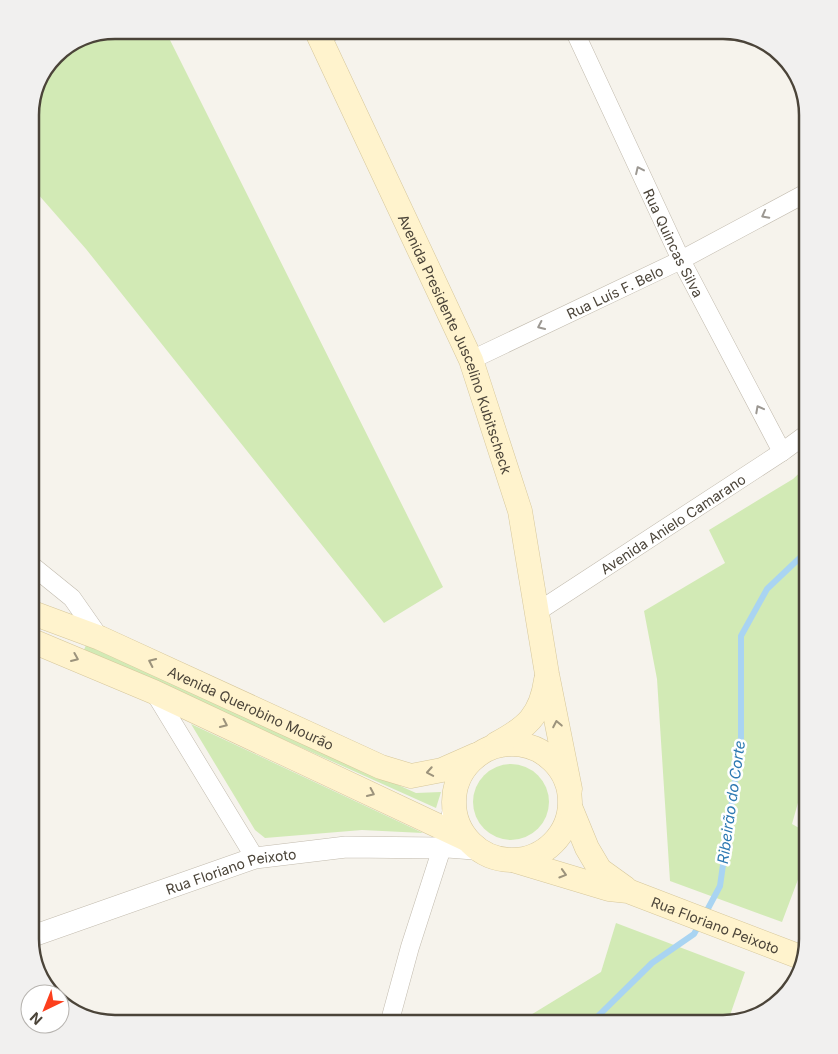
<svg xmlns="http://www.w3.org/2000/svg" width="838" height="1054" viewBox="0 0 838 1054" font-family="Inter,sans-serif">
  <rect width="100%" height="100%" fill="#f6f3ec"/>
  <g fill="#d2eab5">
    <path d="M 115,30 L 165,30 L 443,587 L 384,623 L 86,249 L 30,185 L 30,109 L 39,77 L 59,51 Z"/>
    <path d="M 808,465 L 808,678 L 801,792 L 792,824 L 808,833 L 808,853 L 782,922 L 670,881 L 657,679 L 644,611 L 725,563 L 709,530 L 793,479 Z"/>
    <path d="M 86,645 L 416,793 L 441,792 L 436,808 L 84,650 Z"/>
    <path d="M 191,724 L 423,833 L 362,830 L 265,838 L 255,830 Z"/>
    <circle cx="511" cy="802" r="38"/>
    <path d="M 616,923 L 745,972 L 728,1021 L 691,1024 L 516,1024 L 601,972 Z"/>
  </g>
  <path fill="#a9d4f2" d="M 808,549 L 767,589 L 741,636 L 741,738 L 720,886 L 694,934 L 652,963 L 588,1024 L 651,961 L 694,933 L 719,887 L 740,738 L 741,636 L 767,589 Z"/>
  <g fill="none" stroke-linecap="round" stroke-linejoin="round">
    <g stroke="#a9d4f2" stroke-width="6">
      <path d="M 704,916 L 720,886 L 741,738 L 741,636 L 767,589 L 808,550"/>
      <path d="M 590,1024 L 652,963 L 694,934 L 699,925"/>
    </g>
    <g stroke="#c2bbae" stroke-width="19">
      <g id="minor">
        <path id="s1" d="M 574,30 L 681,260 L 782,452"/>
        <path d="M 319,38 L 335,30"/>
        <path id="s2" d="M 471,360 L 681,260 L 808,192"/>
        <path d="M 30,564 L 72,598 L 100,638"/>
        <path id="s3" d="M 537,612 L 782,452 L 808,433"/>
        <path d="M 154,692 L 255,858"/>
        <path d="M 441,848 L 480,851"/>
        <path d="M 389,1024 L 410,947 L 448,829 L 453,804"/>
      </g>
    </g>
    <g stroke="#c2bbae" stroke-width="22">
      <g id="tertiary">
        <path id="s4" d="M 30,937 L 255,858 L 346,847 L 441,848"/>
      </g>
    </g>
    <g stroke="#d6c79b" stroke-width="25">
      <g id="secondary">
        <path id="s5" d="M 316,30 L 471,360 L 520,511 L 547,674 L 570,789"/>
        <path id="s6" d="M 30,612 L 100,638 L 381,767 L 411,776 L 442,770 L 476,755"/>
        <path d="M 30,640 L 154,692 L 466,839"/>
        <circle cx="512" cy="802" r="58"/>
        <path d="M 496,744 C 526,728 541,716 546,680"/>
        <path d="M 571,809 L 587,848 L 600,870 L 625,888"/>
        <path id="s7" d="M 516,861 L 609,889 L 628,891 L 803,958"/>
      </g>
    </g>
    <use href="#minor" stroke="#fff" stroke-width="18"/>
    <use href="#tertiary" stroke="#fff" stroke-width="21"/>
    <use href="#secondary" stroke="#fff3cd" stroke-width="24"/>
  </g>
  <defs><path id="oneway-chevron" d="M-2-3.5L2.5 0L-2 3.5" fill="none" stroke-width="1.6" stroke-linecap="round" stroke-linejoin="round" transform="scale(1.25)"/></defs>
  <g stroke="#9c9892">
    <use href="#oneway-chevron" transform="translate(639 170) rotate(-115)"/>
    <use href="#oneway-chevron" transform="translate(765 215) rotate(152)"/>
    <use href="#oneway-chevron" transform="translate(541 326) rotate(155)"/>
    <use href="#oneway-chevron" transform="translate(759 409) rotate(-118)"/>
  </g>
  <g stroke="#9c937c">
    <use href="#oneway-chevron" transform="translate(75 658) rotate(23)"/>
    <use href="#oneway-chevron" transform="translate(152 662) rotate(-155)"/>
    <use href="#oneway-chevron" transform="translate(224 724) rotate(25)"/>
    <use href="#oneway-chevron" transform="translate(557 724) rotate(-101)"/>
    <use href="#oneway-chevron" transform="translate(430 772) rotate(170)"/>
    <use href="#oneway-chevron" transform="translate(371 793) rotate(25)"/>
    <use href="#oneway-chevron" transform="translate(563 874) rotate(17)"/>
  </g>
  <g text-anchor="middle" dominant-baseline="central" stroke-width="5" stroke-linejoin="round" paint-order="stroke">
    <g font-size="14" fill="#4b4439" stroke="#fff">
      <text stroke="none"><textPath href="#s1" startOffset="235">Rua Quincas Silva</textPath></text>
      <text stroke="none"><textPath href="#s2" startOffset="159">Rua Luís F. Belo</textPath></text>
      <text stroke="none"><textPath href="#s5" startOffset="344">Avenida Presidente Juscelino Kubitscheck</textPath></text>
      <text stroke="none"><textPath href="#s3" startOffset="162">Avenida Anielo Camarano</textPath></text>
      <text stroke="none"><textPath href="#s6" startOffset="241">Avenida Querobino Mourão</textPath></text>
      <text stroke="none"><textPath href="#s4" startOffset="212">Rua Floriano Peixoto</textPath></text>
      <text stroke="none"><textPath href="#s7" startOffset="210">Rua Floriano Peixoto</textPath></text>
    </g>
    <g font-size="15" font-style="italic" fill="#2e7ab2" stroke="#fff">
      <text transform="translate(731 802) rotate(-82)">Ribeirão do Corte</text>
    </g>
  </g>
  <path d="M0 0H838V1054H0ZM115 39H723A76 76 0 0 1 799 115V939A76 76 0 0 1 723 1015H115A76 76 0 0 1 39 939V115A76 76 0 0 1 115 39Z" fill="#f1f0ef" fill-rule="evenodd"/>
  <path fill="none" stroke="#4b4439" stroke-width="2.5" d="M115 39H723A76 76 0 0 1 799 115V939A76 76 0 0 1 723 1015H115A76 76 0 0 1 39 939V115A76 76 0 0 1 115 39Z"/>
  <g transform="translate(45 1009) rotate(223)"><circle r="24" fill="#ffffff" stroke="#b7b4b0"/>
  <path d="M0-4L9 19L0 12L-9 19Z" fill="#fc3f1d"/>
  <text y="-8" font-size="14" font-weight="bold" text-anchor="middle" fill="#4b4439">N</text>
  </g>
</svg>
